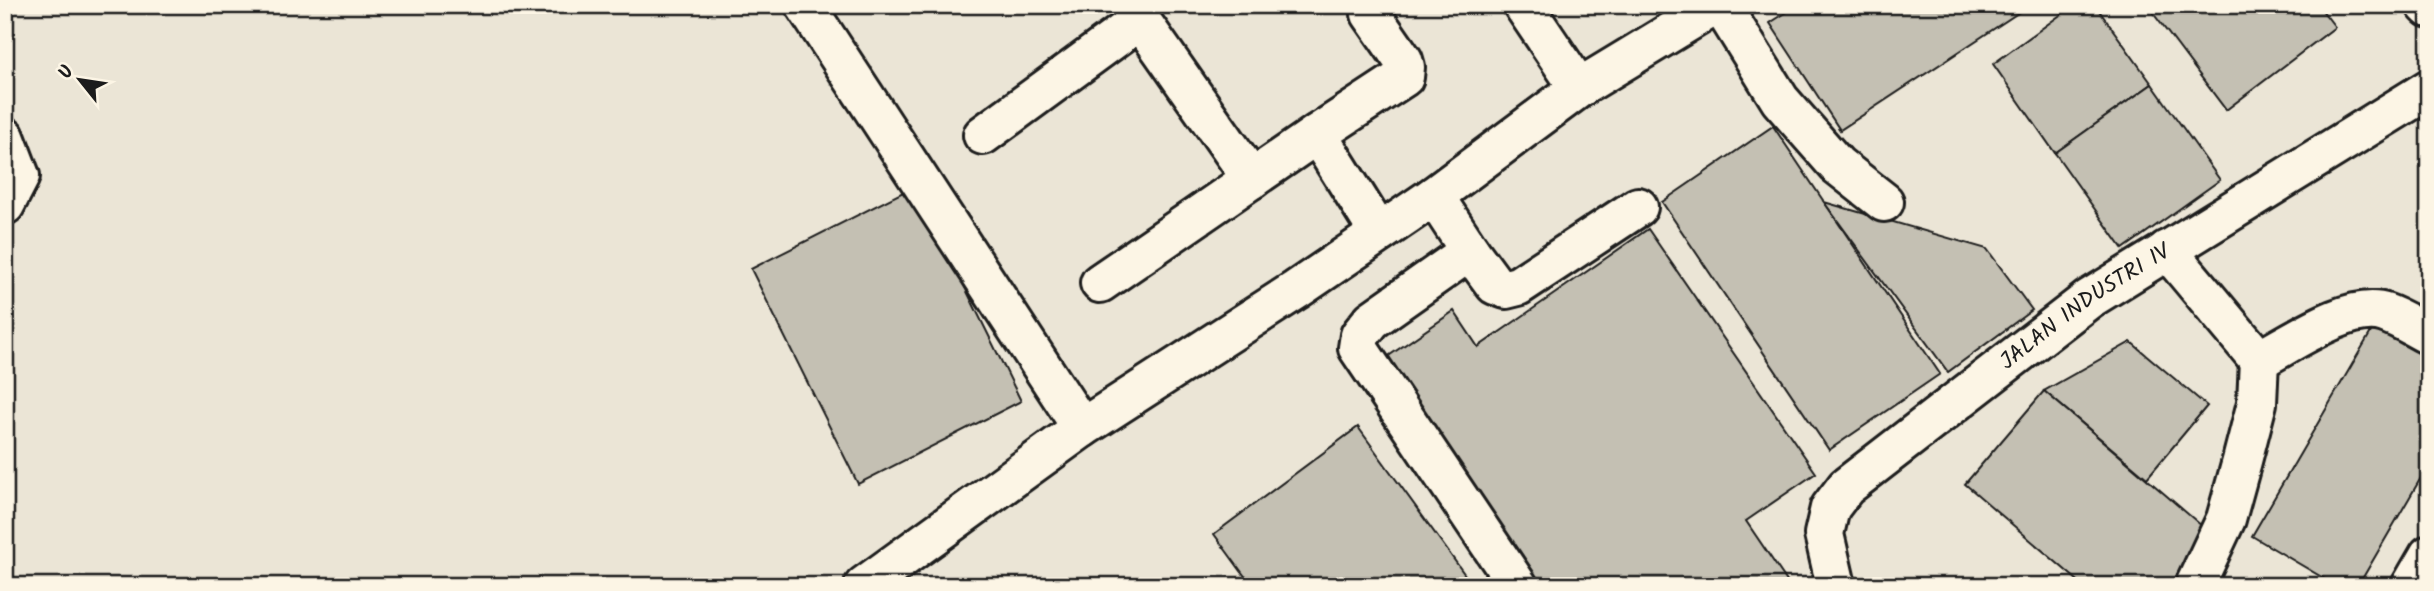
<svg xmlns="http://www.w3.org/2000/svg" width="2434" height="591" viewBox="0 0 2434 591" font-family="Kalam,sans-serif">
  <rect width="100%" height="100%" fill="#fcf5e5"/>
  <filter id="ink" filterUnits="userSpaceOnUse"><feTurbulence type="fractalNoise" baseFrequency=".0143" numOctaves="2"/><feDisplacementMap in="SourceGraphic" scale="14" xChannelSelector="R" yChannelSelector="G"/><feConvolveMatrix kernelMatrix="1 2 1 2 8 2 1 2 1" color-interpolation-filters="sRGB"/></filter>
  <g filter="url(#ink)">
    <rect fill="#ebe5d6" x="5" y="5" width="2424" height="581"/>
    <g fill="#c4c0b3" stroke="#1c1c1c" stroke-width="2">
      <path d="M 1798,5 L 2030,5 L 1840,130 L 1770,23 Z"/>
      <path d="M 2074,5 L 2095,5 L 2152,84 L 2055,153 L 1993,64 Z"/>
      <path d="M 2147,5 L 2318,5 L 2335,27 L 2226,110 Z"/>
      <path d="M 2152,84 L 2220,180 L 2123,249 L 2055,153 Z"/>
      <path d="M 1773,126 L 1940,374 L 1829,450 L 1662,202 Z"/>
      <path d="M 915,186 L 1021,401 L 858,484 L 751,269 Z"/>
      <path d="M 1824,202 L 1987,249 L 2032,310 L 1948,372 Z"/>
      <path d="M 1648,229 L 1816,473 L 1746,521 L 1790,586 L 1528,586 L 1377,364 L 1454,311 L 1478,347 Z"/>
      <path d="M 2378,320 L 2429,350 L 2429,464 L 2358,586 L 2337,586 L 2252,536 Z"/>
      <path d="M 2131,342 L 2207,406 L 2147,478 L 2044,391 Z"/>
      <path d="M 2044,391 L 2216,538 L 2175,586 L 2084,586 L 1965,484 Z"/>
      <path d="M 1358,427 L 1473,586 L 1252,586 L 1214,534 Z"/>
    </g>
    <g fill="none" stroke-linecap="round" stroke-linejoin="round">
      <g stroke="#1c1c1c" stroke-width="44">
        <g id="minor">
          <path d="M 805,5 L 1082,428"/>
          <path d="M 1130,5 L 1252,179"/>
          <path d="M 1523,5 L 1579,88"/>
          <path d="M 1721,5 L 1780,100 L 1837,165 L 1884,202"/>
          <path d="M 2426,5 L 2429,8"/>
          <path d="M 1317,134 L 1379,233"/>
          <path d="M 983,135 L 1140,20"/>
          <path d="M 5,137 L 20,176 L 5,205"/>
          <path d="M 1434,196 L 1470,251 L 1372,320 L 1360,335 L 1358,348 L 1518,586"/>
          <path d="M 2167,250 L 2259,360 C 2290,344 2350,301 2385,313 C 2400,318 2415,328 2429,335"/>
          <path d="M 1470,251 L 1495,285 L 1506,289 L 1518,286 L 1638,207"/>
          <path d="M 1100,283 L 1317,134 L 1404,77 L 1405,67 L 1403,60 L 1371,14"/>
          <path d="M 2196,583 L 2226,519 L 2242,461 L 2257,403 L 2259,360"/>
          <path d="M 864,586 L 1082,428 L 1296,290 L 1434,196 L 1579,88 L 1716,5"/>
          <path d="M 2411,586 L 2429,555"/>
        </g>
      </g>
      <g stroke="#1c1c1c" stroke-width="44">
        <g id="major">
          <path id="s1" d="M 1836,586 L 1824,534 L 1830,508 L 1846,487 L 2089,299 L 2429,89"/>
        </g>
      </g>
      <use href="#minor" stroke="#fcf5e5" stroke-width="38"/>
      <use href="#major" stroke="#fcf5e5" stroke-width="38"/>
    </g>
  </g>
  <g text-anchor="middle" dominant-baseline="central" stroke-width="6" stroke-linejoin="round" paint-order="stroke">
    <g font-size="23" fill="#1c1c1c" stroke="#fcf5e5">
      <text stroke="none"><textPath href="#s1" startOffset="406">JALAN INDUSTRI IV</textPath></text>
    </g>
  </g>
  <rect width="2434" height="591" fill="none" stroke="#fcf5e5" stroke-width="28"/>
  <rect x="14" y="14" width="2406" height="563" fill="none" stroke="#1c1c1c" stroke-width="2.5" filter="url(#ink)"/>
  <g transform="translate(80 80) rotate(300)" stroke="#fcf5e5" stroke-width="5" paint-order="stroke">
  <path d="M0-5L12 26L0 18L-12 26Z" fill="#1c1c1c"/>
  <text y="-10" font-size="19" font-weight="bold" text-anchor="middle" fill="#1c1c1c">U</text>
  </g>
</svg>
